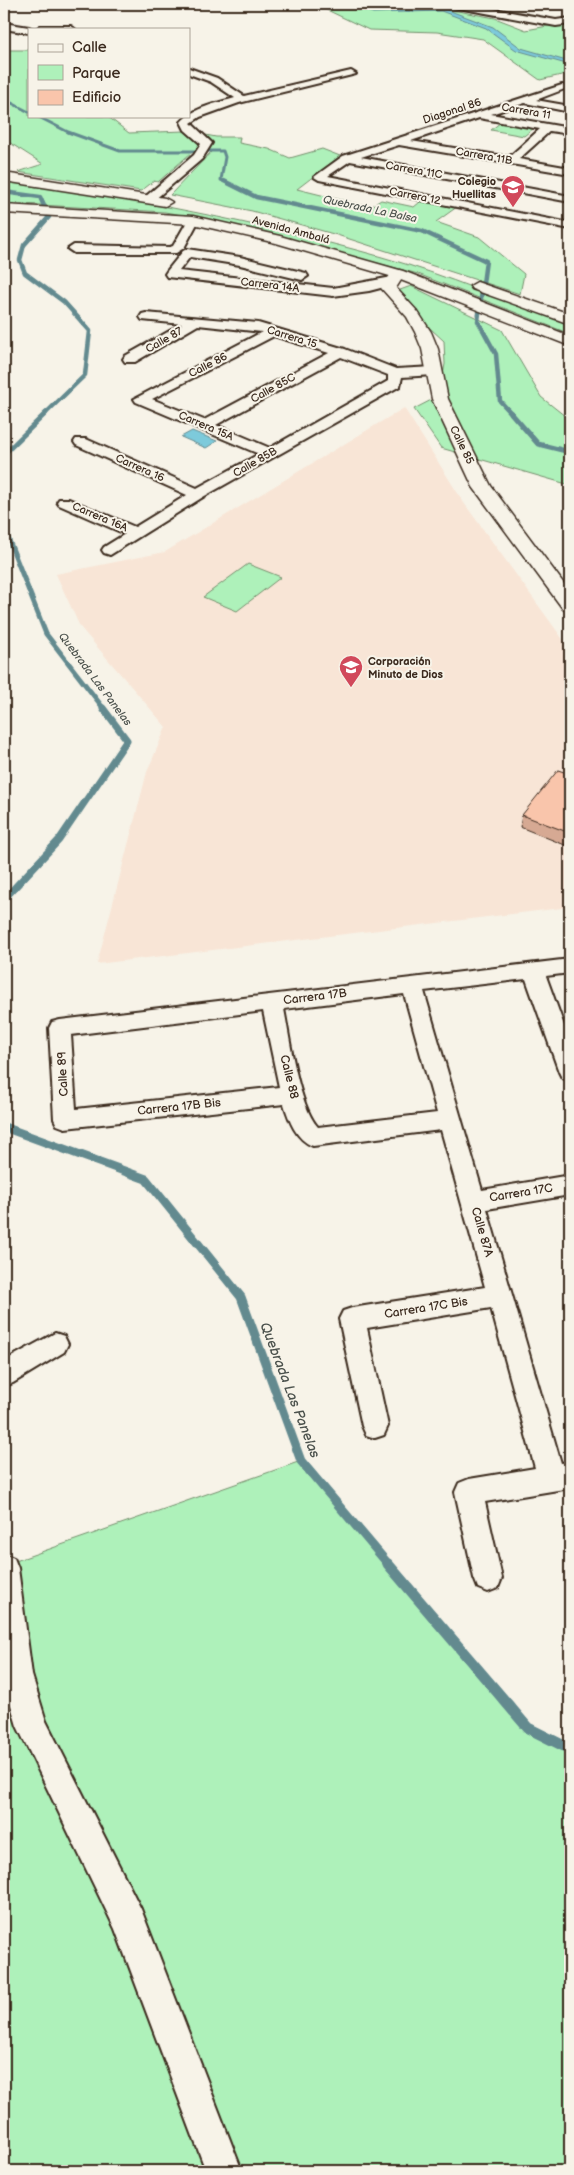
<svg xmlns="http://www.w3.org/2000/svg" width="574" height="2175" viewBox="0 0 574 2175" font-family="'Balsamiq Sans',sans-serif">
  <rect width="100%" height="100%" fill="#f7f3e8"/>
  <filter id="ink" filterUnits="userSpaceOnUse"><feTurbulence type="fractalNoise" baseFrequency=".02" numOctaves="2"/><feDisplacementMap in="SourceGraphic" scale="10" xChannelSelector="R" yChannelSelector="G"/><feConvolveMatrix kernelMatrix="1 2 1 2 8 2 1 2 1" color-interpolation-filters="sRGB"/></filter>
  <g filter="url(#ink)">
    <path fill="#f8e5d6" d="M 404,408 L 464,503 L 570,649 L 570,907 L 97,964 L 147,772 L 166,727 L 80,627 L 56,574 L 165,552 Z"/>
    <g fill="#aef1ba" stroke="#748e6c">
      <path d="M 305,4 L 420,4 L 495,18 L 526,30 L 570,22 L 570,73 L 540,80 L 483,39 L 437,32 L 369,30 L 325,9 Z"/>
      <path d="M 4,50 L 29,50 L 29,116 L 107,116 L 129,133 L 185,131 L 216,137 L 240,137 L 239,143 L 269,149 L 290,158 L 322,149 L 340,156 L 297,189 L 370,207 L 381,200 L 414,207 L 425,198 L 461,204 L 436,222 L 479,237 L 524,274 L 520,294 L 337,235 L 252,211 L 170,195 L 212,151 L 191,153 L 158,182 L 154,181 L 141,191 L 18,172 L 43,164 L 4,139 Z"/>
      <path d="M 501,122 L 534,128 L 524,136 L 491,130 Z"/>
      <path d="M 4,180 C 131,198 257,222 382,257 C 446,275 508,302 570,325 L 570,334 L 418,274 L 231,224 L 165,212 L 4,203 Z"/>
      <path d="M 411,286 L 502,330 L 541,397 L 570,420 L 570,485 L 441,448 L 414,409 L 439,396 L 445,364 L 444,341 L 392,293 Z"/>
      <path d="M 248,564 L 281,577 L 237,611 L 203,597 Z"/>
      <path d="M 301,1461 L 528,1728 L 570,1749 L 570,2171 L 4,2171 L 4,1565 Z"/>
    </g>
    <g fill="#7dcadb" stroke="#638a8f">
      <path d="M 343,4 L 353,4 L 375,11 L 445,9 L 493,27 L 521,48 L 570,62 L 570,65 L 516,50 L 486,28 L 441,11 L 373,13 Z"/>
      <path d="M 192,431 L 217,441 L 206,448 L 181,437 Z"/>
    </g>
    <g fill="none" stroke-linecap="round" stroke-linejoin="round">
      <g stroke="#638a8f" stroke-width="3">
        <path d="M 4,99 L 29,112"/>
        <path d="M 37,116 L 68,132 L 120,151 L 223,151 L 225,157 L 221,180 L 226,182"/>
      </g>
      <g stroke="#638a8f" stroke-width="4.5">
        <path d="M 224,181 L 256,197 L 422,231 L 486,261 L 478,321 L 496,354 L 500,401 L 512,414"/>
        <path d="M 4,192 L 40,197 L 49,217 L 24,245 L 20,260 L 25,273 L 64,302 L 90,331 L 85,375 L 45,414"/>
      </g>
      <g stroke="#638a8f" stroke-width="5">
        <path d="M 511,413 L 538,444 L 570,452"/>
        <path d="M 4,454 L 46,413"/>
        <path d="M 4,528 L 46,634 L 104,709"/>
      </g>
      <path stroke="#638a8f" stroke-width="7" d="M 4,899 L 59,840 L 127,740 L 103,708"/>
      <path stroke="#638a8f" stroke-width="9" d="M 4,1127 L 146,1179 L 241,1297 L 301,1461 L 389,1565"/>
      <path stroke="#638a8f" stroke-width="11" d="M 388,1564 L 528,1728 L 570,1749"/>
      <g stroke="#3b2a1e" stroke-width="4">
        <g id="minor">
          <path d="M 449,4 L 466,4 L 556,20 L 570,18 L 570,24 L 556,26 L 453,7 Z"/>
          <path d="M 4,23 L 29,27 L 33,29 L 29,29 L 29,33 L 4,29 Z"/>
          <path d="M 40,26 L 71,26 L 75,29 L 36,29 Z"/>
          <path d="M 189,68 L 217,78 L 244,96 L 351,71 L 356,74 L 239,103 L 200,117 L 191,123 L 212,143 L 202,159 L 153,201 L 145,201 L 145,197 L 194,155 L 201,144 L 185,130 L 181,122 C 193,108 217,103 235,98 L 211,82 L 189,74 Z"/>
          <path d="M 562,85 L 570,87 L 536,100 L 570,106 L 570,112 L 525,103 L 491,114 L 570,128 L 570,134 L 550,131 L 519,159 L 570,168 L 570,174 L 399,145 L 361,157 L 570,196 L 570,202 L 350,161 L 328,176 L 570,223 L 570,229 L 319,180 L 314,177 L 343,156 ZM 479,118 L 540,129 L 509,157 L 411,141 Z"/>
          <path d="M 193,217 L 199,220 L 184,248 L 176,253 L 74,253 L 68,249 L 74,245 L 170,247 L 173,246 L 189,218 Z"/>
          <path d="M 187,249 L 240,257 L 306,273 L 308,276 L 302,280 L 240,265 L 190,257 L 179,271 L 333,288 L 392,277 L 398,281 L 396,284 L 369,291 L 333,296 L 167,277 L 165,274 L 167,271 L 183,251 Z"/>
          <path d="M 146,313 L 258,323 L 345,349 L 396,369 L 434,367 L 441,371 L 434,375 L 402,377 L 400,386 L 203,497 L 110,555 L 104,553 L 102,550 L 104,547 L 125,534 L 59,505 L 57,502 L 59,499 L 69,499 L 135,527 L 187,495 L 76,445 L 74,442 L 76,439 L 86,439 L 197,488 L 259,454 L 136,402 L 134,399 L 262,332 L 198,325 L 135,362 L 125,362 L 123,359 L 125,356 L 182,324 L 142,320 L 140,317 L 142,314 ZM 274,336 L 329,353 L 204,420 L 152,399 ZM 341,357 L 388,375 L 388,381 L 270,448 L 216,425 Z"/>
          <path d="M 570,959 L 570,973 L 546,976 L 570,1042 L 570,1081 L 562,1078 L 559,1072 L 526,979 L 424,991 L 482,1190 L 570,1175 L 570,1195 L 487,1209 L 561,1463 L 570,1462 L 570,1488 L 485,1502 L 502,1578 L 498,1588 L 488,1592 L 478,1588 L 474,1578 L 455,1492 L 459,1483 L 469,1479 L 535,1468 L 491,1308 L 367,1328 L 388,1426 L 384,1435 L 375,1438 L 366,1435 L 362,1426 L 339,1319 L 343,1311 L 352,1308 L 485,1287 L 441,1130 L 313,1146 C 296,1140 289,1120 284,1104 L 65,1128 L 57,1125 L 54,1119 L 49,1028 L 52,1022 L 60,1020 ZM 404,994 L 437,1113 L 318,1127 C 298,1105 290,1039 284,1009 ZM 263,1011 L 279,1087 L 76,1109 L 71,1035 Z"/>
          <path d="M 55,1333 L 64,1336 L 68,1344 L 64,1352 L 13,1383 L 4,1387 L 4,1361 Z"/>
          <path d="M 4,1554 L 14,1558 L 18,1568 L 32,1675 L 46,1721 L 141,1909 L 242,2171 L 206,2171 L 115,1929 L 17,1726 L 4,1681 Z"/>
        </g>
      </g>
      <g stroke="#3b2a1e" stroke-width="3">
        <path id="tertiary" d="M 398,270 L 405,274 L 396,288 L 418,312 L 431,332 L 438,349 L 448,399 L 491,486 L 570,592 L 570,611 L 563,609 L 473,487 L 432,399 L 422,349 L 415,332 L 407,317 L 381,288 L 393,271 Z"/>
      </g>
      <g stroke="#3b2a1e" stroke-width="3">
        <g id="primary">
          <path d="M 4,173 L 165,198 L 172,202 L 165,206 L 4,181 Z"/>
          <path d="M 4,205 L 193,216 L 280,236 L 403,271 L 570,336 L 570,346 L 393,277 L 276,243 L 193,224 L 4,213 Z"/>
          <path d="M 477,282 L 570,314 L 570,324 L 472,289 L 470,286 Z"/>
        </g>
      </g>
      <use href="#minor" fill="#f7f3e8" fill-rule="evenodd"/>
      <use href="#tertiary" fill="#f7f3e8" fill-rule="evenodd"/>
      <use href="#primary" fill="#f7f3e8" fill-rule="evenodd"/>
    </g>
    <path fill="#d6a993" stroke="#3b2a1e" d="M 570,774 L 570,847 L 520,827 L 522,815 Z"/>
    <path fill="#f9c5ab" stroke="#3b2a1e" d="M 558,770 L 570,774 L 570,833 L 522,815 Z"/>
  </g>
  <defs>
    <g id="school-pin" transform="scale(1.25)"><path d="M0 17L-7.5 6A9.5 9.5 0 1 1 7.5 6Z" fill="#d1495b" stroke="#f7f3e8"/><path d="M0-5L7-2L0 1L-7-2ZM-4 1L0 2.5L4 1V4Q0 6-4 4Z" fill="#fff"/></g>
    <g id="university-pin" transform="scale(1.25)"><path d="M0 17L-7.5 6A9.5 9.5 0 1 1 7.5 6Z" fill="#d1495b" stroke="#f7f3e8"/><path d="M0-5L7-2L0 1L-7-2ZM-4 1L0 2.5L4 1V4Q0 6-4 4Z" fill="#fff"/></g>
  </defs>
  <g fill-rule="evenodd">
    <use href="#school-pin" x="513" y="187"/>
    <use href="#university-pin" x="351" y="667"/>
  </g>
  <g text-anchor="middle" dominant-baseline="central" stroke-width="4" stroke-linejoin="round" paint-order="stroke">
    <g font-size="11" fill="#3b2a1e" stroke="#f7f3e8">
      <text transform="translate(452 111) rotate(-18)">Diagonal 86</text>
      <text transform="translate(526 111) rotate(10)">Carrera 11</text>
      <text transform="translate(484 156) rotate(10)">Carrera 11B</text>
      <text transform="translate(414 170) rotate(10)">Carrera 11C</text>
      <text transform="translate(415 196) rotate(11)">Carrera 12</text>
      <text transform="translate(291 230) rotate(15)">Avenida Ambalá</text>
      <text transform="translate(270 285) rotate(7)">Carrera 14A</text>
      <text transform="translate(292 337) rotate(17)">Carrera 15</text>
      <text transform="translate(164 340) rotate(-30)">Calle 87</text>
      <text transform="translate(208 365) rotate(-27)">Calle 86</text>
      <text transform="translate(273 388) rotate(-29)">Calle 85C</text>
      <text transform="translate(206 426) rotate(23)">Carrera 15A</text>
      <text transform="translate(462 445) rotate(64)">Calle 85</text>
      <text transform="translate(255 462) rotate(-30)">Calle 85B</text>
      <text transform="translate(140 468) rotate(24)">Carrera 16</text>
      <text transform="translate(100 517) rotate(23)">Carrera 16A</text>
    </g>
    <g font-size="11" font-weight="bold" fill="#3b2a1e" stroke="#f7f3e8" text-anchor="end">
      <text x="496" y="181">Colegio<tspan x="496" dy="13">Huellitas</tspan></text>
      <text x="368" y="661" text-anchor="start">Corporación<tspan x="368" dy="13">Minuto de Dios</tspan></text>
    </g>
    <g font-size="11" font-style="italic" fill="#4c524d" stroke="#f7f3e8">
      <text transform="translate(370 209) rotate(12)">Quebrada La Balsa</text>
      <text transform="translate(95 679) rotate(53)">Quebrada Las Panelas</text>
    </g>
    <g font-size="12" fill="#3b2a1e" stroke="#f7f3e8">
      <text transform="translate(315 997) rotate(-7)">Carrera 17B</text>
      <text transform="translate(63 1074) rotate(-93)">Calle 89</text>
      <text transform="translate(289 1077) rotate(76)">Calle 88</text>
      <text transform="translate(179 1107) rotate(-6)">Carrera 17B Bis</text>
      <text transform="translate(521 1193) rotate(-9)">Carrera 17C</text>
      <text transform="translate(482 1232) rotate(74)">Calle 87A</text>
      <text transform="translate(426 1308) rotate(-9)">Carrera 17C Bis</text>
    </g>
    <g font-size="14" font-style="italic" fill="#4c524d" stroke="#f7f3e8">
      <text transform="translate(290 1390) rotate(69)">Quebrada Las Panelas</text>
    </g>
  </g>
  <rect width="574" height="2175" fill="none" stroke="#f7f3e8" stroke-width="20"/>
  <rect x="10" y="10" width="554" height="2155" fill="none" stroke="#3b2a1e" stroke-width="2" filter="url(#ink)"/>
  <rect x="28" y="28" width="162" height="90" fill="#f7f3e8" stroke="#aca397"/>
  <rect x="38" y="44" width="25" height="8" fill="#f7f3e8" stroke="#aca397"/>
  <text x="72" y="52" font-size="15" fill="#3b2a1e">Calle</text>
  <rect x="38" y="65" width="25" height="15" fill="#aef1ba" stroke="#aca397"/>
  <text x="72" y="78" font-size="15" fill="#3b2a1e">Parque</text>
  <rect x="38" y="90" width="25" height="15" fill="#f9c5ab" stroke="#aca397"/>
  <text x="72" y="102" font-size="15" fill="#3b2a1e">Edificio</text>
</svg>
